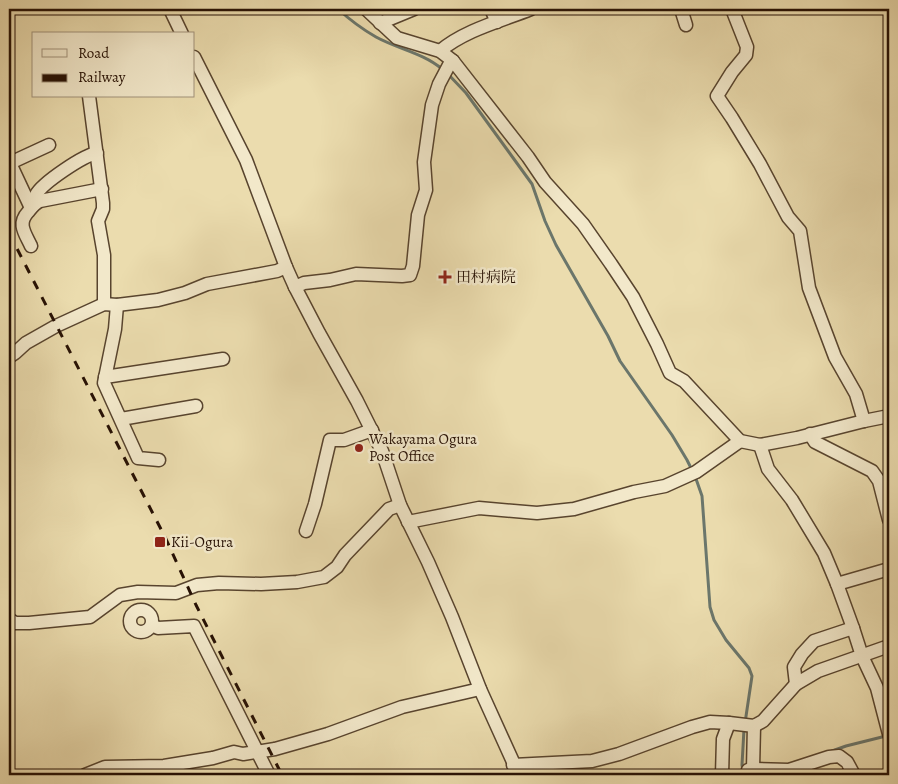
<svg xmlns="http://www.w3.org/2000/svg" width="898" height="784" viewBox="0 0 898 784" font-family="Alegreya,'Noto Serif JP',serif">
  <rect width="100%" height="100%" fill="#ebdcae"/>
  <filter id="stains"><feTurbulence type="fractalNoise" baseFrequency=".004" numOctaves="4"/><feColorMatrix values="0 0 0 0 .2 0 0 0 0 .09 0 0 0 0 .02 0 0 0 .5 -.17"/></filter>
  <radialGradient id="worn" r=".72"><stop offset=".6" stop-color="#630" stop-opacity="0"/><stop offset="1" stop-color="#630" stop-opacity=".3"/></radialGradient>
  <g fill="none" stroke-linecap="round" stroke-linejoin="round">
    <g stroke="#6b766b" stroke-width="3">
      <path d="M 338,9 C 350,20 362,29 376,37 C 398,49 423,53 442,69"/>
      <path d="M 447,73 L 466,93 L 532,184 L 545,221 L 556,245 L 608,336 L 620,361 L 672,435 L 687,460 L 692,470"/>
      <path d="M 695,476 L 702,496 L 710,607 L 714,620 L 726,640 L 749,668 L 752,676 L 745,723"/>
      <path d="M 832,751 L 846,746 L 886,736"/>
      <path d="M 743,770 L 742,765 L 744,729"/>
    </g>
    <g stroke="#58442e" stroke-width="15">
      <g id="minor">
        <path d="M 170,9 L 182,34"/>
        <path d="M 366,9 L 397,38 L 440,51 L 453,61 L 528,157 L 545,182 L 583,224 L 611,264 L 633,297 L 657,344 L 670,373 L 684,381 L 740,441 L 760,445 L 797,438 L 864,421 L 889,416"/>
        <path d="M 491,9 L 497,22"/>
        <path d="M 681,9 L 686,25"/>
        <path d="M 732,9 L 747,47 L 746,55 L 732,72 L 717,96 L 732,118 L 760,164 L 788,217 L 800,231 L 809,288 L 835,357 L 856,394 L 864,421"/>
        <path d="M 380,23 L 414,9"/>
        <path d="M 440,51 C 465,30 501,21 531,9"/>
        <path d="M 194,57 L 246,160 L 286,267 L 295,287 L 319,333 L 357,401 L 382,451 L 400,505 L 428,562 L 452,617 L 480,689 L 519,775"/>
        <path d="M 89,96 L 103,203 L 103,209 L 98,221 L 104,255 L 104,304"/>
        <path d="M 9,161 L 31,208"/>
        <path d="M 10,163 L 49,145"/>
        <path d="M 36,203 C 35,199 34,199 36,195 C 42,183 84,155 97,153"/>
        <path d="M 31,246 C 25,233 17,224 28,212 C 32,207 35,203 40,201 L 102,189"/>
        <path d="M 295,287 L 304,283 L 330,280 L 356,274 L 402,276 L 410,275 L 413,266 L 418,215 L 426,190 L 424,162 L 432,105 L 439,84 L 449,65 L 453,61"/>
        <path d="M 117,305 L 115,329 L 104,383 L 138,458 L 159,460"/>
        <path d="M 9,357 L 15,353 L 26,343 L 56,326 L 104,304 L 117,305 L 158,300 L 185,293 L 207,284 L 277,271 L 286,267"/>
        <path d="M 105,377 L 223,359"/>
        <path d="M 121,419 L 196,406"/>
        <path d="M 810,434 L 815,442 L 872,471 L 879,481 L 889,520"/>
        <path d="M 760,445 L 768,469 L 792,500 L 824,553 L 837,584"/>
        <path d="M 408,522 L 479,508 L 537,513 L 574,509 L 634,492 L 665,486 L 696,472 L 740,441"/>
        <path d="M 306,531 L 315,504 L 330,440 L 344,440 L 372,430"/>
        <circle cx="141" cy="621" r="11"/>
        <path d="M 9,619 L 15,623 L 29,623 L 90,617 L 120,595 L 138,592 L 176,593 L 197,585 L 219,583 L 261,584 L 297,582 L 324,577 L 337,567 L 345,555 L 389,509 L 400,505"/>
        <path d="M 152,625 L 158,628 L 194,626 L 269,775"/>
        <path d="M 853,628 L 862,656 L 877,688 L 889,734"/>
        <path d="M 796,684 L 794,667 L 802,654 L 814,641 L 853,628 L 837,584 L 889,569"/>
        <path d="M 513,765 L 592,761 L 619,754 L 692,727 L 710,722 L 729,723 L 754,726 L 763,721 L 796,684 L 818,671 L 889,646"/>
        <path d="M 753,769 L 754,726"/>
        <path d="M 85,775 L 105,767 L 164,766 L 213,758 L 234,752 L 243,754 L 275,749 L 328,734 L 402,707 L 480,689"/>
        <path d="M 722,775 L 723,739 L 729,723"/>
        <path d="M 749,775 L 748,770 L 753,769 L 789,770 L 829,757 L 839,756 L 847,762 L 854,775"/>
      </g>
    </g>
    <use href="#minor" stroke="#f2e8ca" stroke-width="12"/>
    <path stroke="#271104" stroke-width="3" stroke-dasharray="9 9" stroke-linecap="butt" d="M 9,233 L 166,539 L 196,605 L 282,775"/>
  </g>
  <g fill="#8f2418" stroke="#f2e8ca" stroke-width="2">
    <path d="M442.5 269.5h5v5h5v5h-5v5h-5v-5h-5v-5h5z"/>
    <circle cx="359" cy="448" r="5"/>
    <rect x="154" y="536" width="12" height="12" rx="2.5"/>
  </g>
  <g text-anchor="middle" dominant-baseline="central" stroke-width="5" stroke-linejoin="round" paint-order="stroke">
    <g font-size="15" fill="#271104" stroke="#f2e8ca" text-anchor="start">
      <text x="456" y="277">田村病院</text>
      <text x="369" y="439">Wakayama Ogura<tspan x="369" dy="17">Post Office</tspan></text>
      <text x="171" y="542">Kii-Ogura</text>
    </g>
  </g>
  <rect width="898" height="784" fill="none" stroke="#ebdcae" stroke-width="30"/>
  <rect x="10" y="10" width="878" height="764" fill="none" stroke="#271104" stroke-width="2.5"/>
  <rect x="15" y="15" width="868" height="754" fill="none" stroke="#271104"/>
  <rect x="32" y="32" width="162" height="65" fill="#f2e8ca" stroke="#a1927b"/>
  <rect x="42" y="49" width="25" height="8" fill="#f2e8ca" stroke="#a1927b"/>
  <text x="78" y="58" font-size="15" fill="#271104">Road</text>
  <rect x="42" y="74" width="25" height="8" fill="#271104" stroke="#a1927b"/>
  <text x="78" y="82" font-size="15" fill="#271104">Railway</text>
  <rect width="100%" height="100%" filter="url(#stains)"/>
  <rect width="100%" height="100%" fill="url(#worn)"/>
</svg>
